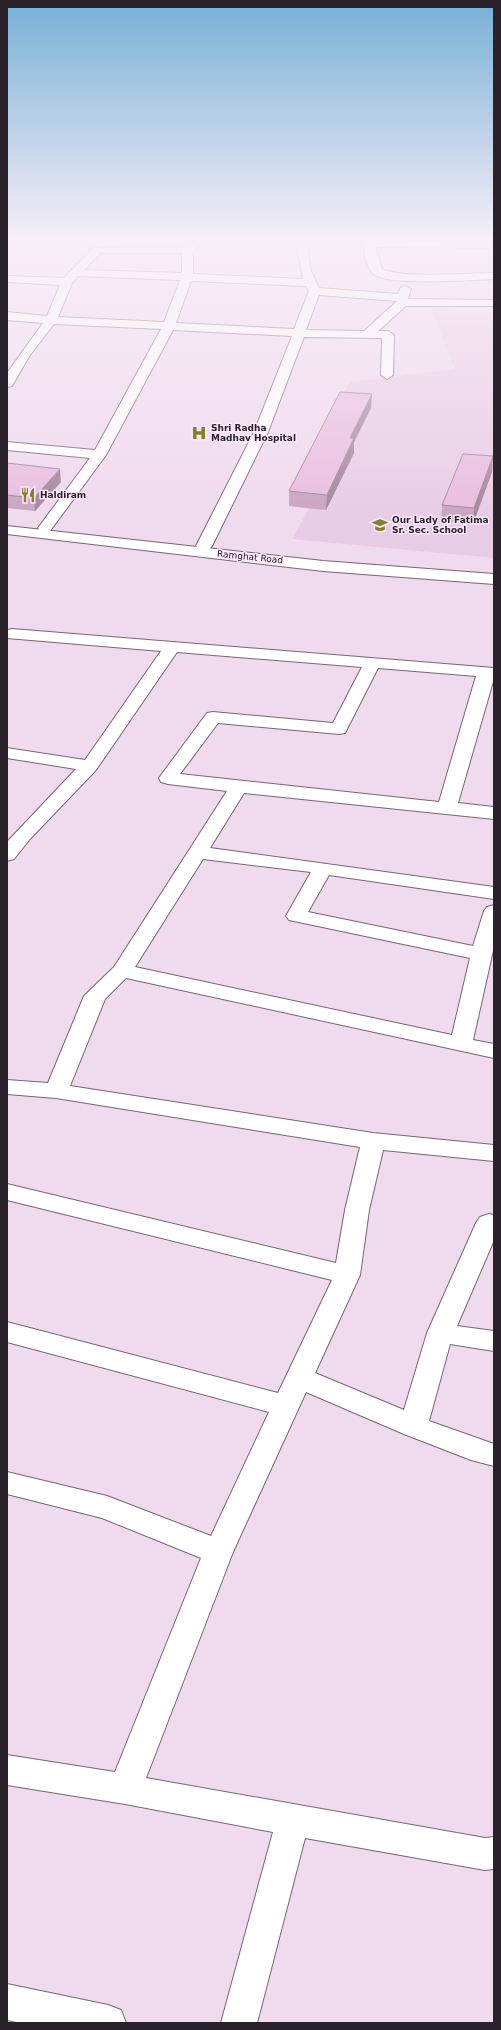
<svg xmlns="http://www.w3.org/2000/svg" width="501" height="2030" viewBox="0 0 501 2030" font-family="'DejaVu Sans',sans-serif">
  <rect width="100%" height="100%" fill="#f0daee"/>
  <path fill="#e8cce5" d="M 432,311 L 494,312 L 494,558 L 292,539 L 309,509 L 289,506 L 350,382 L 455,369 Z"/>
  <g fill="none" stroke-linecap="round" stroke-linejoin="round">
    <g stroke="#786576" stroke-width="2">
      <g id="minor">
        <path d="M 7,238 L 14,238 L 11,242 L 7,243 Z"/>
        <path d="M 196,238 L 207,238 L 193,251 L 193,274 L 303,279 L 297,248 L 302,245 L 307,248 L 311,271 L 319,288 L 398,294 L 401,287 L 405,286 L 411,289 L 408,299 L 494,300 L 494,306 L 406,306 L 378,331 L 388,331 L 394,335 L 393,375 L 387,379 L 381,375 L 382,338 L 304,337 L 268,432 L 212,546 L 209,549 L 199,549 L 196,546 L 254,432 L 292,336 L 173,330 L 106,455 L 50,531 L 40,531 L 38,528 L 90,458 L 7,450 L 7,442 L 95,450 L 161,329 L 54,324 L 30,355 L 12,386 L 7,387 L 7,373 L 43,323 L 7,320 L 7,312 L 47,316 L 60,285 L 7,282 L 7,276 L 64,278 L 93,248 L 185,247 ZM 100,253 L 182,253 L 182,273 L 84,270 ZM 78,276 L 180,280 L 164,322 L 58,317 L 72,283 ZM 191,281 L 306,286 L 309,291 L 294,329 L 176,323 ZM 319,295 L 397,301 L 364,331 L 306,330 Z"/>
        <path d="M 362,238 L 372,238 L 373,241 L 494,242 L 494,248 L 375,247 L 382,269 C 402,279 468,273 494,273 L 494,279 C 471,280 392,286 375,275 C 365,269 364,248 362,238 Z"/>
        <path d="M 12,629 L 494,668 L 494,678 L 458,803 L 494,807 L 494,819 L 244,793 L 210,848 L 494,887 L 494,899 L 329,875 L 308,912 L 473,946 L 484,911 L 487,907 L 494,905 L 494,946 L 473,1040 L 494,1044 L 494,1058 L 126,978 L 105,999 L 70,1086 L 373,1133 L 494,1145 L 494,1161 L 383,1150 L 369,1210 L 360,1275 L 315,1373 L 404,1410 L 427,1333 L 476,1223 L 480,1217 L 489,1214 L 494,1215 L 494,1240 L 457,1326 L 494,1331 L 494,1351 L 450,1344 L 429,1421 L 494,1444 L 494,1466 L 471,1460 L 404,1434 L 306,1392 L 233,1552 L 146,1778 L 485,1838 L 494,1837 L 494,1869 L 485,1870 L 305,1838 L 257,2023 L 221,2023 L 273,1832 L 125,1804 L 7,1785 L 7,1755 L 115,1772 L 201,1558 L 102,1518 L 7,1494 L 7,1472 L 107,1496 L 211,1536 L 269,1412 L 7,1342 L 7,1322 L 278,1393 L 332,1280 L 7,1200 L 7,1184 L 336,1263 L 345,1210 L 360,1147 L 56,1098 L 7,1094 L 7,1080 L 48,1083 L 84,996 L 114,967 L 227,791 L 168,784 L 161,782 L 159,778 L 207,713 L 213,712 L 333,723 L 362,667 L 177,652 L 96,770 L 30,839 L 14,859 L 7,861 L 7,842 L 76,769 L 7,758 L 7,748 L 85,760 L 161,651 L 7,638 L 7,630 ZM 378,668 L 476,676 L 439,802 L 180,774 L 218,723 L 339,734 L 345,733 ZM 203,859 L 311,872 L 286,916 L 289,920 L 470,958 L 452,1035 L 135,967 Z"/>
        <path d="M 7,1984 L 108,2005 L 121,2010 L 126,2023 L 21,2023 L 7,2020 Z"/>
      </g>
    </g>
    <g stroke="#786576" stroke-width="2">
      <path id="major" d="M 7,526 L 323,561 L 494,574 L 494,584 L 323,571 L 7,534 Z"/>
    </g>
    <use href="#minor" fill="#fff" fill-rule="evenodd"/>
    <use href="#major" fill="#fff" fill-rule="evenodd"/>
  </g>
  <g fill="#c8a3c0">
    <path d="M 371,408 L 354,442 L 354,453 L 326,510 L 289,506 L 289,491 Z"/>
    <path d="M 7,463 L 61,482 L 35,511 L 7,508 Z"/>
    <path d="M 492,472 L 473,524 L 441,521 L 442,505 Z"/>
  </g>
  <g fill="#a3849c">
    <path d="M 372,394 L 371,408 L 354,442 L 354,453 L 326,510 L 327,495 L 350,438 Z"/>
    <path d="M 493,456 L 492,472 L 473,524 L 474,508 Z"/>
    <path d="M 60,469 L 61,482 L 35,511 L 34,498 Z"/>
  </g>
  <g fill="#e9bddf" stroke="#a3849c">
    <path d="M 340,392 L 372,394 L 350,438 L 354,438 L 327,495 L 289,491 Z"/>
    <path d="M 463,454 L 493,456 L 474,508 L 442,505 Z"/>
    <path d="M 7,463 L 60,469 L 34,498 L 7,495 Z"/>
  </g>
  <linearGradient id="sky" x2="0" y2="1"><stop stop-color="#77b0d6"/><stop offset="0.46" stop-color="#f8eef7"/><stop offset="1" stop-color="#f8eef7" stop-opacity="0"/></linearGradient>
  <rect width="501" height="522" fill="url(#sky)"/>
  <defs>
    <g id="hospital-bare" transform="scale(1.2)"><path d="M-5-5h3v3.5h4V-5h3V5h-3V1.5h-4V5h-3Z" fill="#858129" stroke="#fde7fb" stroke-width="2.5" paint-order="stroke"/></g>
    <g id="restaurant-bare" transform="scale(1.2)"><path d="M-5-6h1v4h1v-4h1v4h1v-4h1v5L-1.5 .5V6h-2V.5L-5-1ZM5-6V6H3V1.5H1.5Q1.5-4 5-6Z" fill="#858129" stroke="#fde7fb" stroke-width="2.5" paint-order="stroke"/></g>
    <g id="school-bare" transform="scale(1.2)"><path d="M0-5L7-2L0 1L-7-2ZM-4 1L0 2.5L4 1V4Q0 6-4 4Z" fill="#858129" stroke="#fde7fb" stroke-width="2.5" paint-order="stroke"/></g>
  </defs>
  <g fill-rule="evenodd">
    <use href="#hospital-bare" x="199" y="433"/>
    <use href="#restaurant-bare" x="28" y="495"/>
    <use href="#school-bare" x="380" y="525"/>
  </g>
  <g text-anchor="middle" dominant-baseline="central" stroke-width="3" stroke-linejoin="round" paint-order="stroke">
    <g font-size="9" font-weight="bold" fill="#2a222a" stroke="#fde7fb" text-anchor="start">
      <text x="211" y="428">Shri Radha<tspan x="211" dy="10">Madhav Hospital</tspan></text>
      <text x="40" y="495">Haldiram</text>
      <text x="392" y="520">Our Lady of Fatima<tspan x="392" dy="10">Sr. Sec. School</tspan></text>
    </g>
    <g font-size="9" fill="#2a222a" stroke="#fde7fb">
      <text transform="translate(250 557) rotate(6)">Ramghat Road</text>
    </g>
  </g>
  <rect width="501" height="2030" fill="none" stroke="#2a222a" stroke-width="16"/>
</svg>
